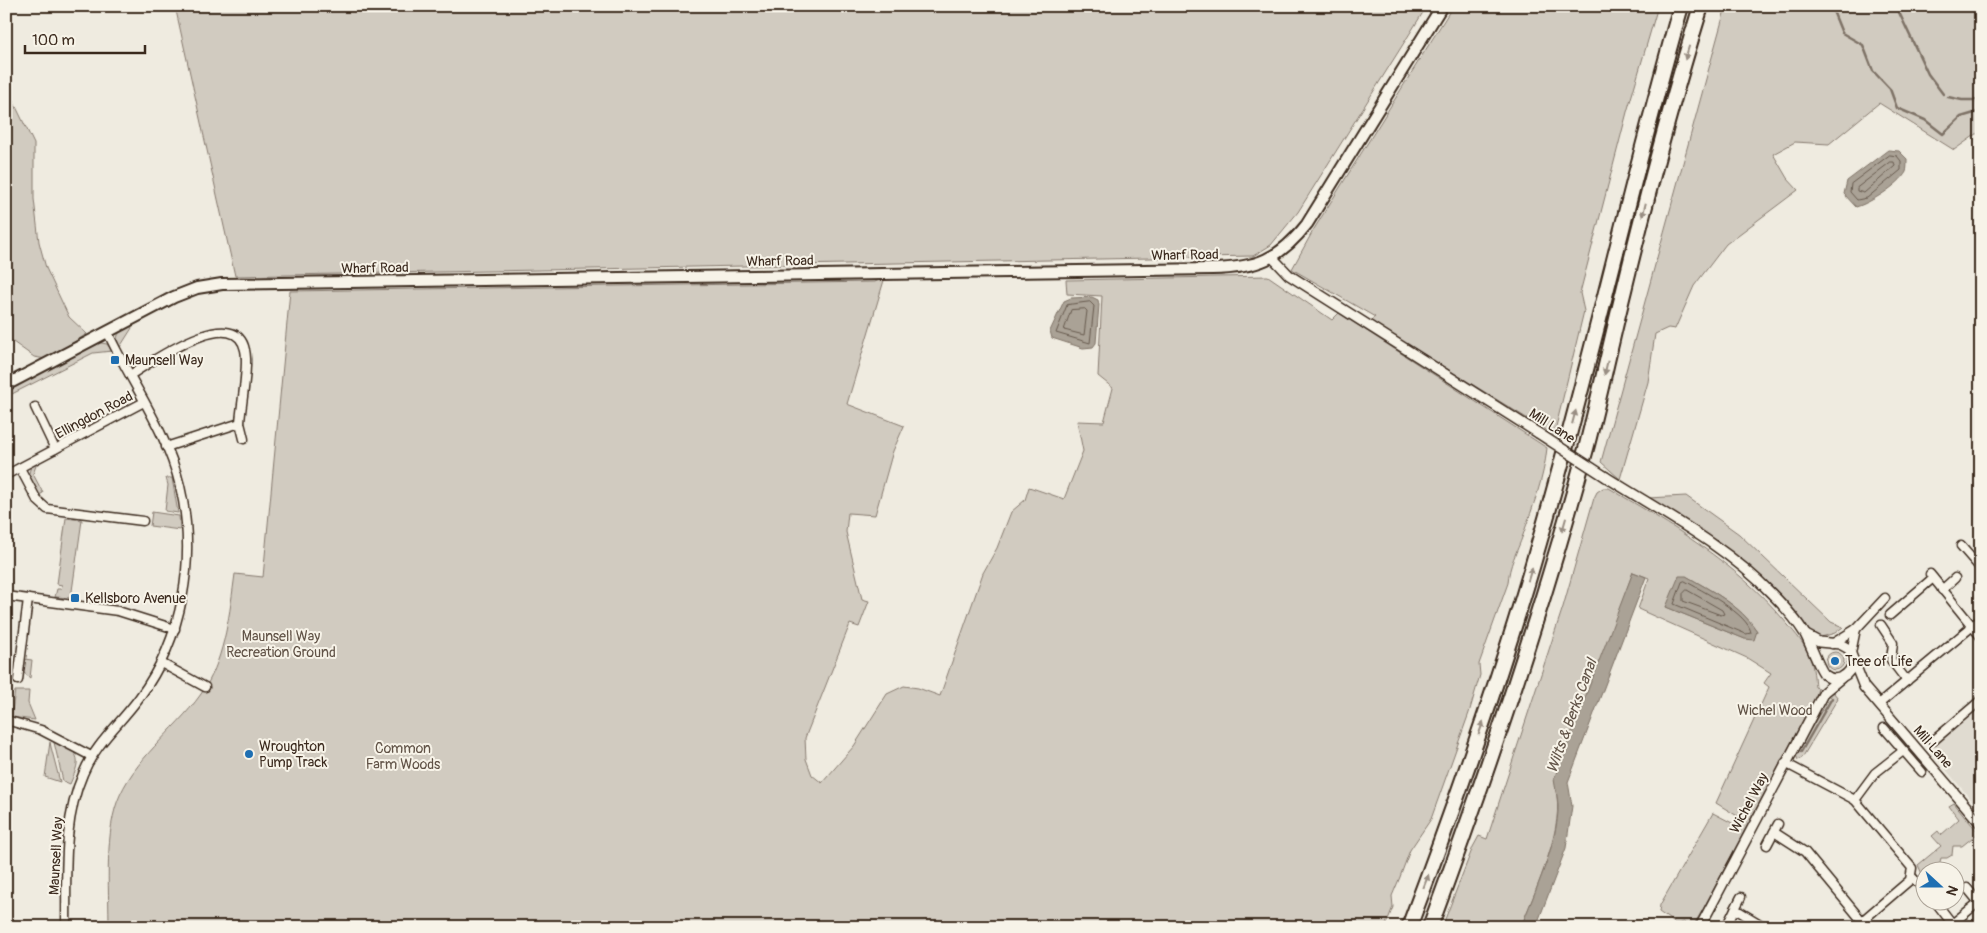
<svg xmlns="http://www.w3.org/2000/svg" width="1987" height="933" viewBox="0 0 1987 933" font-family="Pangolin,sans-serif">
  <rect width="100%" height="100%" fill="#efebe0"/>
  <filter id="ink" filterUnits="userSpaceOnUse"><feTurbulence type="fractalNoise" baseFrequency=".02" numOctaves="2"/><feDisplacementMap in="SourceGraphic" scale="10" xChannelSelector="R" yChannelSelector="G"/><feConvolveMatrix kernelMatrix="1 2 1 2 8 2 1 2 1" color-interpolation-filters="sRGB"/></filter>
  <g filter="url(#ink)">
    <path fill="#e0dbd0" d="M 1981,708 L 1981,811 L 1941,764 L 1939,760 L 1942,755 L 1935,746 Z"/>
    <g fill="#d1cbc0" stroke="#867a6f" fill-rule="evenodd">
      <path d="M 175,6 L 1427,6 L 1298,212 L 1271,245 L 1253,256 L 235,276 Z"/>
      <path d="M 1453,6 L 1658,6 L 1627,112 L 1580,293 L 1584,311 L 1554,435 L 1370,321 L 1375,317 L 1292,269 L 1314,229 Z"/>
      <path d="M 1726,6 L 1981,6 L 1981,134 L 1978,133 L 1954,150 L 1879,103 L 1829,144 L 1795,142 L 1773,154 L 1787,178 L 1798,190 L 1726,244 L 1694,286 L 1675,329 L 1668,328 L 1655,334 L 1648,382 L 1620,479 L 1601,462 Z"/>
      <path d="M 6,86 L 34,144 L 34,199 L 39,242 L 46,268 L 69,317 L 87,334 L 46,359 L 34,357 L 6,337 Z"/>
      <path d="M 1268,276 L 1332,320 L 1339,313 L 1547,448 C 1544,478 1533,506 1523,535 C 1517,552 1509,565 1508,583 L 1479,664 L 1480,675 L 1469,713 L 1431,819 L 1410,850 L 1400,877 L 1392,896 L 1393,907 L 1385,927 L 109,927 C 109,887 104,830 120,795 C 139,753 181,726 205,688 C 225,656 230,611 235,574 L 263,577 L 290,291 L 875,282 L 885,277 L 847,404 L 904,426 L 893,451 L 875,515 L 848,513 L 846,532 L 862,599 L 869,601 L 859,627 L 850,624 L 805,738 L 806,759 L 812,775 L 822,783 L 854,746 L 887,694 L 904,686 L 918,688 L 940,696 L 983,573 L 997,548 L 1011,512 L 1025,500 L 1029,487 L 1064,499 L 1083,451 L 1077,421 L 1104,422 L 1113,388 L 1098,376 L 1102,296 L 1067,294 L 1066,280 Z"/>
      <path d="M 130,324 L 132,328 L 120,347 C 113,335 121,330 130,324 Z"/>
      <path d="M 96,342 L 107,344 L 112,351 L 93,353 L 6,397 L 6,390 Z"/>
      <path d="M 37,463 L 33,474 L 43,493 L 37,496 L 28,476 L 31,466 Z"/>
      <path d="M 166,478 L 172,478 L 178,513 L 165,511 L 168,485 Z"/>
      <path d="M 1603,488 L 1609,488 C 1671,525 1736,563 1783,619 C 1792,630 1802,640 1808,653 C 1813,663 1814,675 1815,687 L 1818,688 L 1816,696 L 1701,913 L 1692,927 L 1688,927 L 1684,922 L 1676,924 L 1659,912 L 1660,905 L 1713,813 L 1734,824 L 1739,817 L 1716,803 L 1769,687 L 1764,683 L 1771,673 L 1747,658 L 1638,609 L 1649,578 L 1633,572 L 1555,788 C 1567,824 1535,891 1521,927 L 1442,927 L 1473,847 L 1479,836 L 1487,839 L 1563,607 L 1594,498 L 1597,492 ZM 1686,576 C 1712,591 1740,605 1757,631 L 1745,639 L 1666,607 Z"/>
      <path d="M 1686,496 L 1739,534 L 1831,622 L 1843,627 L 1835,633 L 1818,638 L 1808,630 L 1796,614 L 1648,498 Z"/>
      <path d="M 152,512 L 179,516 L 180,530 L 150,526 Z"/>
      <path d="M 66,518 L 82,520 L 71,598 L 55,597 L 57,589 L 61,589 L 62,585 L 57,584 Z"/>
      <circle cx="1835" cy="661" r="9"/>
      <path d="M 24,659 L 32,660 L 30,678 L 23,672 Z"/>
      <path d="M 15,691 L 29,691 L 28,703 L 35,720 L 11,717 Z"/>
      <path d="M 1833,692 L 1838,698 L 1802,758 L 1798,760 L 1796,755 L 1797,751 Z"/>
      <path d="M 53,738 C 79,754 83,755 70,784 L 63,781 Z"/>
      <path d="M 50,742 L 51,747 L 60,782 L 45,777 Z"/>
      <path d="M 1954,803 L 1977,831 L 1977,834 L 1962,846 L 1953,846 L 1952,855 L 1947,858 L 1941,858 L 1939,866 L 1933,870 L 1924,870 L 1924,875 L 1922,874 L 1918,865 L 1941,846 L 1932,836 L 1938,831 L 1941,835 L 1959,819 L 1949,806 Z"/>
    </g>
    <g fill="#aaa296" stroke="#7e7266">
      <path d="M 1888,150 L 1899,151 L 1907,159 C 1907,163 1907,169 1906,172 C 1899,185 1870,203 1856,207 L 1844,194 L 1847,181 Z"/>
      <path d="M 1092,297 L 1098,300 L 1099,305 L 1096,343 L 1093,347 L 1083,348 L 1052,338 L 1050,331 L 1064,301 L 1071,298 Z"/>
      <path d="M 1633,572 L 1646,577 L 1568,782 L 1572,806 L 1566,848 L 1536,927 L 1521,927 C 1534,894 1559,840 1558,806 C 1558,797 1555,788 1554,779 Z"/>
      <path d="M 1679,576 L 1686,576 C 1712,591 1740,605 1757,631 L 1754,640 L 1745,639 L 1666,607 Z"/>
    </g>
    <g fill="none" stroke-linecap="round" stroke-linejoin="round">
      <g stroke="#675a4e" stroke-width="1">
        <path d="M 1890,155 L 1897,156 L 1901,161 L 1901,170 L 1867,198 L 1857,200 L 1850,192 L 1851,184 Z"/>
        <path d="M 1891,162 L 1894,162 L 1895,166 L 1864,193 L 1857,191 L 1857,188 Z"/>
        <path d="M 1090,302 L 1094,306 L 1090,343 L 1056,333 L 1067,305 Z"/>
        <path d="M 1085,309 L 1087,311 L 1084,335 L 1064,330 L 1071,310 Z"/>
        <path d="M 1685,581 C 1701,590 1749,614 1751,633 L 1746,634 L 1674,604 L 1682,582 Z"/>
        <path d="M 1687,590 L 1722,610 L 1724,614 L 1721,615 L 1683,601 L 1683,594 Z"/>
      </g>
      <g stroke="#7e7266" stroke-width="2.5">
        <path d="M 1831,6 L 1842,33 L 1863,45 L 1873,71 L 1890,89 L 1897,108 L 1925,120 L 1943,134 L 1961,117 L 1981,111"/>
        <path d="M 1896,6 L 1928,74 L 1943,94"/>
        <path d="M 1948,97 L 1962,100 L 1977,100 L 1979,110"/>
        <path d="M 1801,752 L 1832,698"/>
      </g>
      <g stroke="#3b2a1e" stroke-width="11">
        <g id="minor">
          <path d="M 130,375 C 150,363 235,302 245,350 C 249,366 241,405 240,423 L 166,447"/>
          <path d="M 35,407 L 55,449"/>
          <path d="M 240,423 L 244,439"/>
          <path d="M 20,468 L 37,500 L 47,509 L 143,521"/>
          <path d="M 6,475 L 144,402"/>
          <path d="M 1961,546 L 1981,569"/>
          <path d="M 1930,574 L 1981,637"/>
          <path d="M 1942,590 L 1955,578"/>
          <path d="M 6,596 L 118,611 L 175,629"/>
          <path d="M 1890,615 L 1933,578"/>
          <path d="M 1881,625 L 1893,643 L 1891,660 L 1907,681"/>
          <path d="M 1832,644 L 1856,629 L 1885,598"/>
          <path d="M 1851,653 L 1856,629"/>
          <path d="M 161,663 L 205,687"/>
          <path d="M 18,680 L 28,599"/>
          <path d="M 1879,704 L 1981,619"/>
          <path d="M 6,720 L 41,730 L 91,756"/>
          <path d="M 1884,728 L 1922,772"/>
          <path d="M 1933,741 L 1981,700"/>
          <path d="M 1785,763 L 1855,800 L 1912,868 L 1910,880 L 1855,927"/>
          <path d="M 1855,800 L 1875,773 L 1903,751"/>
          <path d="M 1774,832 L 1805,852 L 1862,921"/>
          <path d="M 1767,845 L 1778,824"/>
          <path d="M 1912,877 L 1924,889"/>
          <path d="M 1967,888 L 1981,905"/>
          <path d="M 1934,900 L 1954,926"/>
          <path d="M 1735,909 L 1765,927"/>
          <path d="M 1729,921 L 1741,897"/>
          <path d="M 1952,924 L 1979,902"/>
          <path d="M 66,927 C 67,876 62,822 83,774 C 95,744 120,724 139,698 C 183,639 197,558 180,486 C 167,431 131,383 108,333"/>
        </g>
      </g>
      <g stroke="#3b2a1e" stroke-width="12">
        <g id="tertiary">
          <path d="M 1272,257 L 1289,275 L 1538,433"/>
          <path d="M 1606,477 C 1661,512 1725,545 1771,593 C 1783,605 1796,619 1805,634 C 1810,643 1820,671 1825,675 C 1836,684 1851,675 1853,662"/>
          <path d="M 1806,635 L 1819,642 L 1840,644 L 1849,649 L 1864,687 L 1981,824"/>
          <path d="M 1700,927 L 1824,692 L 1841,678"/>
        </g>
      </g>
      <g stroke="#3b2a1e" stroke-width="14">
        <path id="secondary" d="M 6,385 L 174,297 L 197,288 L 222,284 L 1212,269 C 1256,268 1279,260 1307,224 L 1442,6"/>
      </g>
      <g stroke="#3b2a1e" stroke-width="18">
        <g id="motorway">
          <path d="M 1409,927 C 1457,800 1502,673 1539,543 C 1591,365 1630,184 1681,6"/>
          <path d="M 1430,927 C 1489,768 1543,609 1587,445 C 1600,394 1611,342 1624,290 C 1647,195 1672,100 1701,6"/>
        </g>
      </g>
      <use href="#minor" stroke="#f7f3e8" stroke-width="8"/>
      <use href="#tertiary" stroke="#f7f3e8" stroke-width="9"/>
      <use href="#secondary" stroke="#f7f3e8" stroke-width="10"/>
      <use href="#motorway" stroke="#f7f3e8" stroke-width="14"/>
      <g stroke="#3b2a1e" stroke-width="12" stroke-linecap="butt">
        <path id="tertiary-bridge" d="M 1538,433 L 1606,477"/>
      </g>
      <use href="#tertiary-bridge" stroke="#f7f3e8" stroke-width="9"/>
    </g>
    <defs><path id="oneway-solid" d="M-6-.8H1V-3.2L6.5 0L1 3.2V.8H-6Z" transform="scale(1.25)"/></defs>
    <g fill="#998e83">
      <use href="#oneway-solid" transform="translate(1687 53) rotate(107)"/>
      <use href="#oneway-solid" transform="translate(1644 210) rotate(104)"/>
      <use href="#oneway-solid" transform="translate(1606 368) rotate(103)"/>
      <use href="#oneway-solid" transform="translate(1574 417) rotate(-75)"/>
      <use href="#oneway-solid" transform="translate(1564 525) rotate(106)"/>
      <use href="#oneway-solid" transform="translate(1530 574) rotate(-73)"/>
      <use href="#oneway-solid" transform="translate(1481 728) rotate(-71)"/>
      <use href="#oneway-solid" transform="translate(1426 881) rotate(-69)"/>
    </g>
  </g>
  <g fill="#1f6fb2" stroke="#f7f3e8" stroke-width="2">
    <rect x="110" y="355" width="10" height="10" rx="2.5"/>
    <rect x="70" y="593" width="10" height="10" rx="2.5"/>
    <circle cx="1835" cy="661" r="5"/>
    <circle cx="249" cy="754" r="5"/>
  </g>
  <g text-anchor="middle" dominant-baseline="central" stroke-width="4" stroke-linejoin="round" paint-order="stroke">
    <g font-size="14" fill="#3b2a1e" stroke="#f7f3e8">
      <text transform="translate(1185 255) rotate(-1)">Wharf Road</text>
      <text transform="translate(780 261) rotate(-1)">Wharf Road</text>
      <text transform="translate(375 268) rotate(-1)">Wharf Road</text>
      <text transform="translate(94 415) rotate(-28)">Ellingdon Road</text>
      <text transform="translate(1552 426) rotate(33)">Mill Lane</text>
      <text transform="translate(1933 747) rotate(49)">Mill Lane</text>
      <text transform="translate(1749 803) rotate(-62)">Wichel Way</text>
      <text transform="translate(56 856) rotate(-87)">Maunsell Way</text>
    </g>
    <g font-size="14" fill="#3b2a1e" stroke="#f7f3e8" text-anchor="start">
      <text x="125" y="360">Maunsell Way</text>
      <text x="85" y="598">Kellsboro Avenue</text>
      <text x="1845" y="661">Tree of Life</text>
      <text x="259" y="746">Wroughton<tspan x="259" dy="16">Pump Track</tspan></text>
    </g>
    <g font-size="14" fill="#605246" stroke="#f7f3e8">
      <text x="281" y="636">Maunsell Way<tspan x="281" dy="16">Recreation Ground</tspan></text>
      <text x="1775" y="710">Wichel Wood</text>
      <text x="403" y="748">Common<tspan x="403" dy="16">Farm Woods</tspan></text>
    </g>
    <g font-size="15" font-style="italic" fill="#625448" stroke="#f7f3e8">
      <text transform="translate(1572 716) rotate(-70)">Wilts &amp; Berks Canal</text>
    </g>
  </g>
  <rect width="1987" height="933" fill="none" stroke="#f7f3e8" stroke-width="25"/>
  <rect x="12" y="12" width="1962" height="908" fill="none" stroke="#3b2a1e" stroke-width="2" filter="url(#ink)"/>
  <g transform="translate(1940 886) rotate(111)"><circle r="24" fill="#f7f3e8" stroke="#aca397"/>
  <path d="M0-4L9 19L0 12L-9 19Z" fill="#1f6fb2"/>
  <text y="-8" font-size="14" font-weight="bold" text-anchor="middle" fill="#3b2a1e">N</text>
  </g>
  <path d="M25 45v8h120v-8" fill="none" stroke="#3b2a1e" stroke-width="2.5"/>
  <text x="32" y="45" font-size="15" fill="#3b2a1e" stroke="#f7f3e8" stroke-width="4" paint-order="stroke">100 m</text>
</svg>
